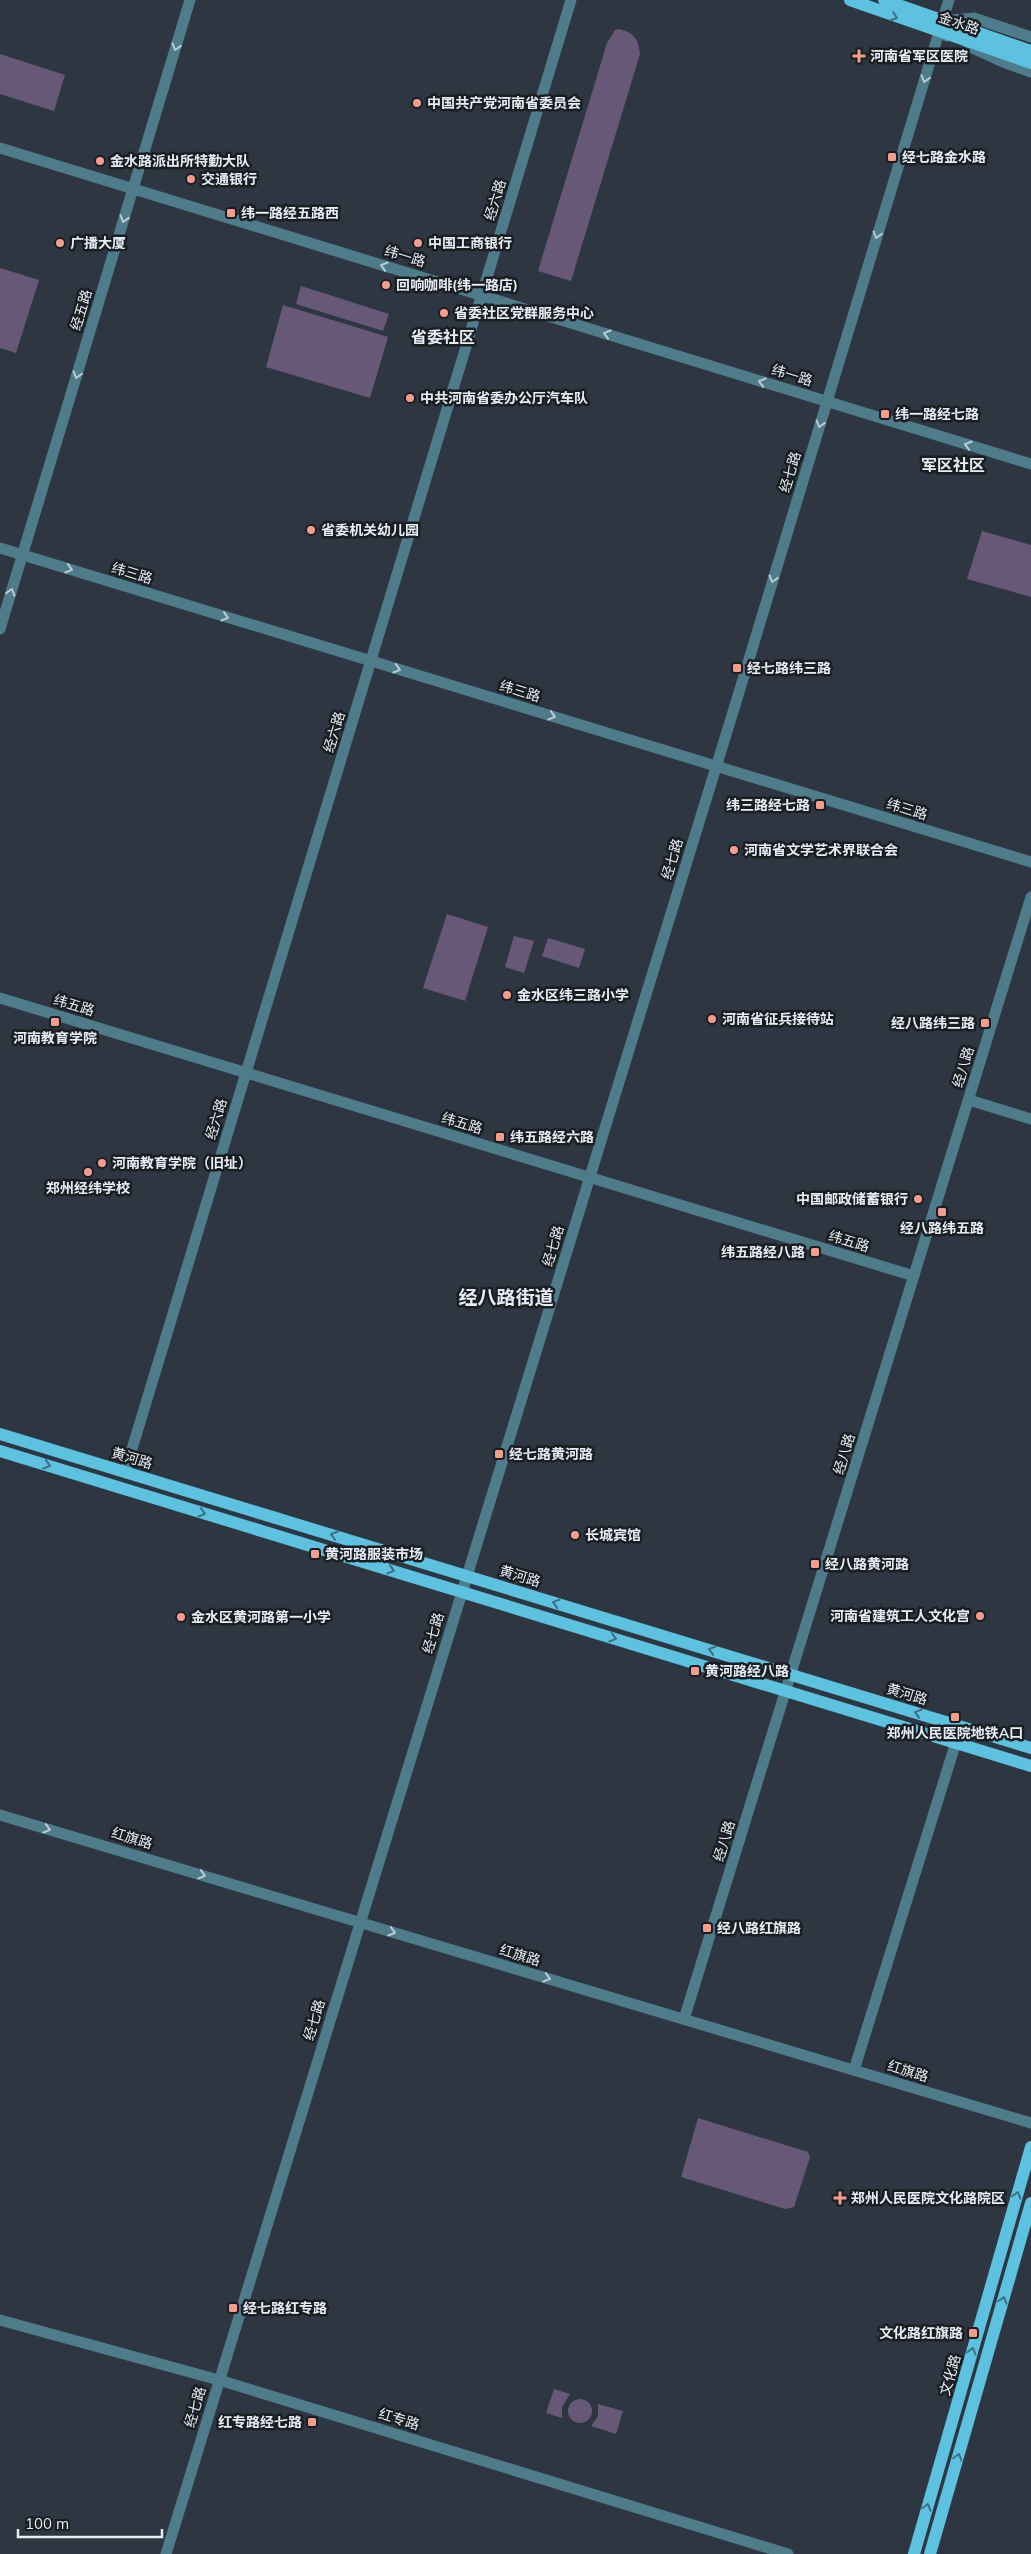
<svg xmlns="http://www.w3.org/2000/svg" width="1031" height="2554" viewBox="0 0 1031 2554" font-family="Mulish,'Noto Sans SC',sans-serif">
  <rect width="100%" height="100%" fill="#2e3741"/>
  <g fill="#675878">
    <path d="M 619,29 C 635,33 638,39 640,54 L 571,281 L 538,271 L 607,43 L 615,30 Z"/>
    <path d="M 0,54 L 65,75 L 54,111 L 0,94 Z"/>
    <path d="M 0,268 L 39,280 L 16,353 L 0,348 Z"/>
    <path d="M 301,286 L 389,314 L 383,331 L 296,304 Z"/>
    <path d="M 283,305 L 388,337 L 370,398 L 266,367 Z"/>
    <path d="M 982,531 L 1031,545 L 1031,597 L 967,579 Z"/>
    <path d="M 447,914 L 488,927 L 465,1001 L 423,988 Z"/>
    <path d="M 514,936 L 534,941 L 524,973 L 505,967 Z"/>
    <path d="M 548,938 L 585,949 L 579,968 L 542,956 Z"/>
    <path d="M 698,2118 L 808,2152 L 810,2157 L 794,2207 L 785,2209 L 681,2177 Z"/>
    <path d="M 554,2389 L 570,2394 L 562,2407 L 562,2418 L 546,2413 Z"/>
    <circle cx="580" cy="2411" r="12"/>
    <path d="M 598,2404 L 623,2411 L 616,2434 L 591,2426 L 598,2416 Z"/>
  </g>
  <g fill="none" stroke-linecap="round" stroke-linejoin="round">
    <g stroke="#4f7c8b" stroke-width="11">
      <path d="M 949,0 L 942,21 L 974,18 L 1031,37"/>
      <path d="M 968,46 L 1003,62 L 1031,72"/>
      <path d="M 0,148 L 1031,464"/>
      <path d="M 0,548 L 1031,862"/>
      <path d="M 0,629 L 190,0"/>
      <path d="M 0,998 L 914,1276"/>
      <path d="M 969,1100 L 1031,1119"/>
      <path d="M 125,1472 L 571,0"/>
      <path d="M 0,1815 L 1031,2123"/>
      <path d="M 684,2019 L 1031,897"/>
      <path d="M 854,2070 L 956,1742"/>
      <path d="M 0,2320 L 219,2380 L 788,2554"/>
      <path d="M 166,2554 L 733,712 L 939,32 L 947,36"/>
    </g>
    <g stroke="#5dc1e0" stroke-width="12">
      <path d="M 850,0 L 1031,63"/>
      <path d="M 884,0 L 1031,51"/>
      <path d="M 0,1434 L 1031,1748"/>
      <path d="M 0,1451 L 1031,1766"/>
      <path d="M 914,2554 L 1031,2147"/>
      <path d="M 930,2554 L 1031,2203"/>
    </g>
  </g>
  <defs><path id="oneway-chevron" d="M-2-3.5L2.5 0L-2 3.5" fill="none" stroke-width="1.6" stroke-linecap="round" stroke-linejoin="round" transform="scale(1.25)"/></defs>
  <g stroke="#3c7082">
    <use href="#oneway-chevron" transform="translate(894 17) rotate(21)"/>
    <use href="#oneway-chevron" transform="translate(47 1465) rotate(17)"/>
    <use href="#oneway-chevron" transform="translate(202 1513) rotate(17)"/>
    <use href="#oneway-chevron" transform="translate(334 1535) rotate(-163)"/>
    <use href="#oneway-chevron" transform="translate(391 1570) rotate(17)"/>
    <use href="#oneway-chevron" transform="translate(556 1603) rotate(-163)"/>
    <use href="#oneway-chevron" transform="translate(613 1638) rotate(17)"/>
    <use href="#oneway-chevron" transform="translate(712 1650) rotate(-163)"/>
    <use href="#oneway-chevron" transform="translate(918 1713) rotate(-163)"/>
    <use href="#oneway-chevron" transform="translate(1017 2195) rotate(-74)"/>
    <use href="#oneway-chevron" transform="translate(1003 2300) rotate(-74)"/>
    <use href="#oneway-chevron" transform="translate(972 2351) rotate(-74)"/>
    <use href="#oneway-chevron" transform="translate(958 2457) rotate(-74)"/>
    <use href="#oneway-chevron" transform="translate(927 2507) rotate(-74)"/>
  </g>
  <g stroke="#b9cbd4">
    <use href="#oneway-chevron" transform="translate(176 47) rotate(107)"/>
    <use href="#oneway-chevron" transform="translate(925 79) rotate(107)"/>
    <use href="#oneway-chevron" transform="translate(124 219) rotate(107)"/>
    <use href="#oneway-chevron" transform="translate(877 235) rotate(107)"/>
    <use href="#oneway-chevron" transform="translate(384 266) rotate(-163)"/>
    <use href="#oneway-chevron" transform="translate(607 334) rotate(-163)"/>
    <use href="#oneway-chevron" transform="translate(77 375) rotate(107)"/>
    <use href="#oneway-chevron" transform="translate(762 382) rotate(-163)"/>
    <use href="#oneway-chevron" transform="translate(820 424) rotate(107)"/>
    <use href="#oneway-chevron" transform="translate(968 445) rotate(-163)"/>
    <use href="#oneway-chevron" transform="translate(69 569) rotate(17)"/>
    <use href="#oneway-chevron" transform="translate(773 579) rotate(107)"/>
    <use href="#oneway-chevron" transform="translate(11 592) rotate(-73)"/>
    <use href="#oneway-chevron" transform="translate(225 617) rotate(17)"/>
    <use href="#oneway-chevron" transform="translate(397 669) rotate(17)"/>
    <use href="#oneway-chevron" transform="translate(552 716) rotate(17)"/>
    <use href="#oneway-chevron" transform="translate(47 1829) rotate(17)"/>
    <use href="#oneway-chevron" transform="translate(202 1875) rotate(17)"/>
    <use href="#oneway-chevron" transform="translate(392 1932) rotate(17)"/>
    <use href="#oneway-chevron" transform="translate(547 1978) rotate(17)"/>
  </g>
  <g fill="#f49d8c" stroke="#1a1e23" stroke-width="2">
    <path d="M856.5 48.5h5v5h5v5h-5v5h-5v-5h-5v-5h5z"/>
    <circle cx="417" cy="103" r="5"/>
    <rect x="887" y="152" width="10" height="10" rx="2.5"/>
    <circle cx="100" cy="161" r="5"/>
    <circle cx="191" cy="179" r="5"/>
    <rect x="226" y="208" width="10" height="10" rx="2.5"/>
    <circle cx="60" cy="243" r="5"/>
    <circle cx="418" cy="243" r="5"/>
    <circle cx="386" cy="285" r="5"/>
    <circle cx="444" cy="313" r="5"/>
    <circle cx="410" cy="398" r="5"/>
    <rect x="880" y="409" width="10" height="10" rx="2.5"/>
    <circle cx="311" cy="530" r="5"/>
    <rect x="732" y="663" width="10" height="10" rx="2.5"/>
    <rect x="815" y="800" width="10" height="10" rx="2.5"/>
    <circle cx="734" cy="850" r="5"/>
    <circle cx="507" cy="995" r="5"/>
    <circle cx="712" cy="1019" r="5"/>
    <rect x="50" y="1017" width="10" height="10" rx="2.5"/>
    <rect x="980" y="1018" width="10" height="10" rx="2.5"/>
    <rect x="495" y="1132" width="10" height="10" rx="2.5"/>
    <circle cx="102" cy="1163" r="5"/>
    <circle cx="88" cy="1172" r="5"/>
    <circle cx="918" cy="1199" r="5"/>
    <rect x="937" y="1207" width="10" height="10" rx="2.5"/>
    <rect x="810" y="1247" width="10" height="10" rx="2.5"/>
    <rect x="494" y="1449" width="10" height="10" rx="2.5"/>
    <circle cx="575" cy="1535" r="5"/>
    <rect x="310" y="1549" width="10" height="10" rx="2.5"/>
    <rect x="810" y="1559" width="10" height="10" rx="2.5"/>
    <circle cx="980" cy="1616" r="5"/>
    <circle cx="181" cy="1617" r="5"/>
    <rect x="690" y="1666" width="10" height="10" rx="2.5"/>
    <rect x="950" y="1712" width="10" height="10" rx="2.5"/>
    <rect x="702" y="1923" width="10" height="10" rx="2.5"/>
    <path d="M837.5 2190.5h5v5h5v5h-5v5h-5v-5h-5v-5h5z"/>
    <rect x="228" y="2303" width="10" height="10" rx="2.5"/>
    <rect x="968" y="2328" width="10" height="10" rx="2.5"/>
    <rect x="307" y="2417" width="10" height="10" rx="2.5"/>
  </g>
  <g text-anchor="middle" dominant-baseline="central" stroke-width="5" stroke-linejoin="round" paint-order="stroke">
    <g font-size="14" fill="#e7edf4" stroke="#1a1e23">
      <text transform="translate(959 23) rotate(19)">金水路</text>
      <text transform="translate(495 200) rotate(-73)">经六路</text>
      <text transform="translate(405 256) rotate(17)">纬一路</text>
      <text transform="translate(81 310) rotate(-73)">经五路</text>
      <text transform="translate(792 375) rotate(17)">纬一路</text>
      <text transform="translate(790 472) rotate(-73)">经七路</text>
      <text transform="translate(132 573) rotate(17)">纬三路</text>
      <text transform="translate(520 691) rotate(17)">纬三路</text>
      <text transform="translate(334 732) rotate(-73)">经六路</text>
      <text transform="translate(907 809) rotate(17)">纬三路</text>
      <text transform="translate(672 859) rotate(-73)">经七路</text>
      <text transform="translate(74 1005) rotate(17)">纬五路</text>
      <text transform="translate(963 1067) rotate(-73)">经八路</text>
      <text transform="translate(216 1119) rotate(-73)">经六路</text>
      <text transform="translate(462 1123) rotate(17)">纬五路</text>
      <text transform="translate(849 1241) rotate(17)">纬五路</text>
      <text transform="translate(553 1246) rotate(-73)">经七路</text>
      <text transform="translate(844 1454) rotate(-73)">经八路</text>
      <text transform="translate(132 1458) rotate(17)">黄河路</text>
      <text transform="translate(520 1576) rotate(17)">黄河路</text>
      <text transform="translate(433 1633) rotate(-73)">经七路</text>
      <text transform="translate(907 1694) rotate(17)">黄河路</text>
      <text transform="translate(132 1838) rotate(17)">红旗路</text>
      <text transform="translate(724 1841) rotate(-73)">经八路</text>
      <text transform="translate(520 1955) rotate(17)">红旗路</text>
      <text transform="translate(314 2020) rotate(-73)">经七路</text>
      <text transform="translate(908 2071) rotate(17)">红旗路</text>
      <text transform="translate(950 2375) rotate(-74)">文化路</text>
      <text transform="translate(195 2407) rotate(-73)">经七路</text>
      <text transform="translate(399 2419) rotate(17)">红专路</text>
    </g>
    <g font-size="14" font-weight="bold" fill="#e7edf4" stroke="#1a1e23" text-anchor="start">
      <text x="870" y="56">河南省军区医院</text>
      <text x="427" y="103">中国共产党河南省委员会</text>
      <text x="902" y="157">经七路金水路</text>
      <text x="110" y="161">金水路派出所特勤大队</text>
      <text x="201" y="179">交通银行</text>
      <text x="241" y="213">纬一路经五路西</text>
      <text x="70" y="243">广播大厦</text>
      <text x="428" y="243">中国工商银行</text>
      <text x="396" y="285">回响咖啡(纬一路店)</text>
      <text x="454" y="313">省委社区党群服务中心</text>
      <text x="420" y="398">中共河南省委办公厅汽车队</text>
      <text x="895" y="414">纬一路经七路</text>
      <text x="321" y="530">省委机关幼儿园</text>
      <text x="747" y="668">经七路纬三路</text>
      <text x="810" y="805" text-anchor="end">纬三路经七路</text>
      <text x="744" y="850">河南省文学艺术界联合会</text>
      <text x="517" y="995">金水区纬三路小学</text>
      <text x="722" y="1019">河南省征兵接待站</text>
      <text x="975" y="1023" text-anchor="end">经八路纬三路</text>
      <text x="55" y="1038" text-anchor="middle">河南教育学院</text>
      <text x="510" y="1137">纬五路经六路</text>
      <text x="112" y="1163">河南教育学院（旧址）</text>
      <text x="88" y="1188" text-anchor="middle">郑州经纬学校</text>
      <text x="908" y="1199" text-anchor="end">中国邮政储蓄银行</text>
      <text x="942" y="1228" text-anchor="middle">经八路纬五路</text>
      <text x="805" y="1252" text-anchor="end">纬五路经八路</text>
      <text x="509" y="1454">经七路黄河路</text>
      <text x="585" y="1535">长城宾馆</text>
      <text x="325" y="1554">黄河路服装市场</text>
      <text x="825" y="1564">经八路黄河路</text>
      <text x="970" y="1616" text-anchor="end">河南省建筑工人文化宫</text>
      <text x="191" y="1617">金水区黄河路第一小学</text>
      <text x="705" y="1671">黄河路经八路</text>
      <text x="955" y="1733" text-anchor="middle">郑州人民医院地铁A口</text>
      <text x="717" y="1928">经八路红旗路</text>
      <text x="851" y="2198">郑州人民医院文化路院区</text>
      <text x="243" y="2308">经七路红专路</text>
      <text x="963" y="2333" text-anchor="end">文化路红旗路</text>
      <text x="302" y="2422" text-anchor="end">红专路经七路</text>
    </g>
    <g font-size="16" font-weight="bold" fill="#e7edf4" stroke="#1a1e23">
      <text x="443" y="337">省委社区</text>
      <text x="953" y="465">军区社区</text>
    </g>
    <g font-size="19" font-weight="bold" fill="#e7edf4" stroke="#1a1e23">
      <text x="506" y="1297">经八路街道</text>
    </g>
  </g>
  <path d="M18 2529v8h144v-8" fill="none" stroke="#e7edf4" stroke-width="2.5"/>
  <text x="25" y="2529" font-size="15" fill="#e7edf4" stroke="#1a1e23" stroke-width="4" paint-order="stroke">100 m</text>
</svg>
